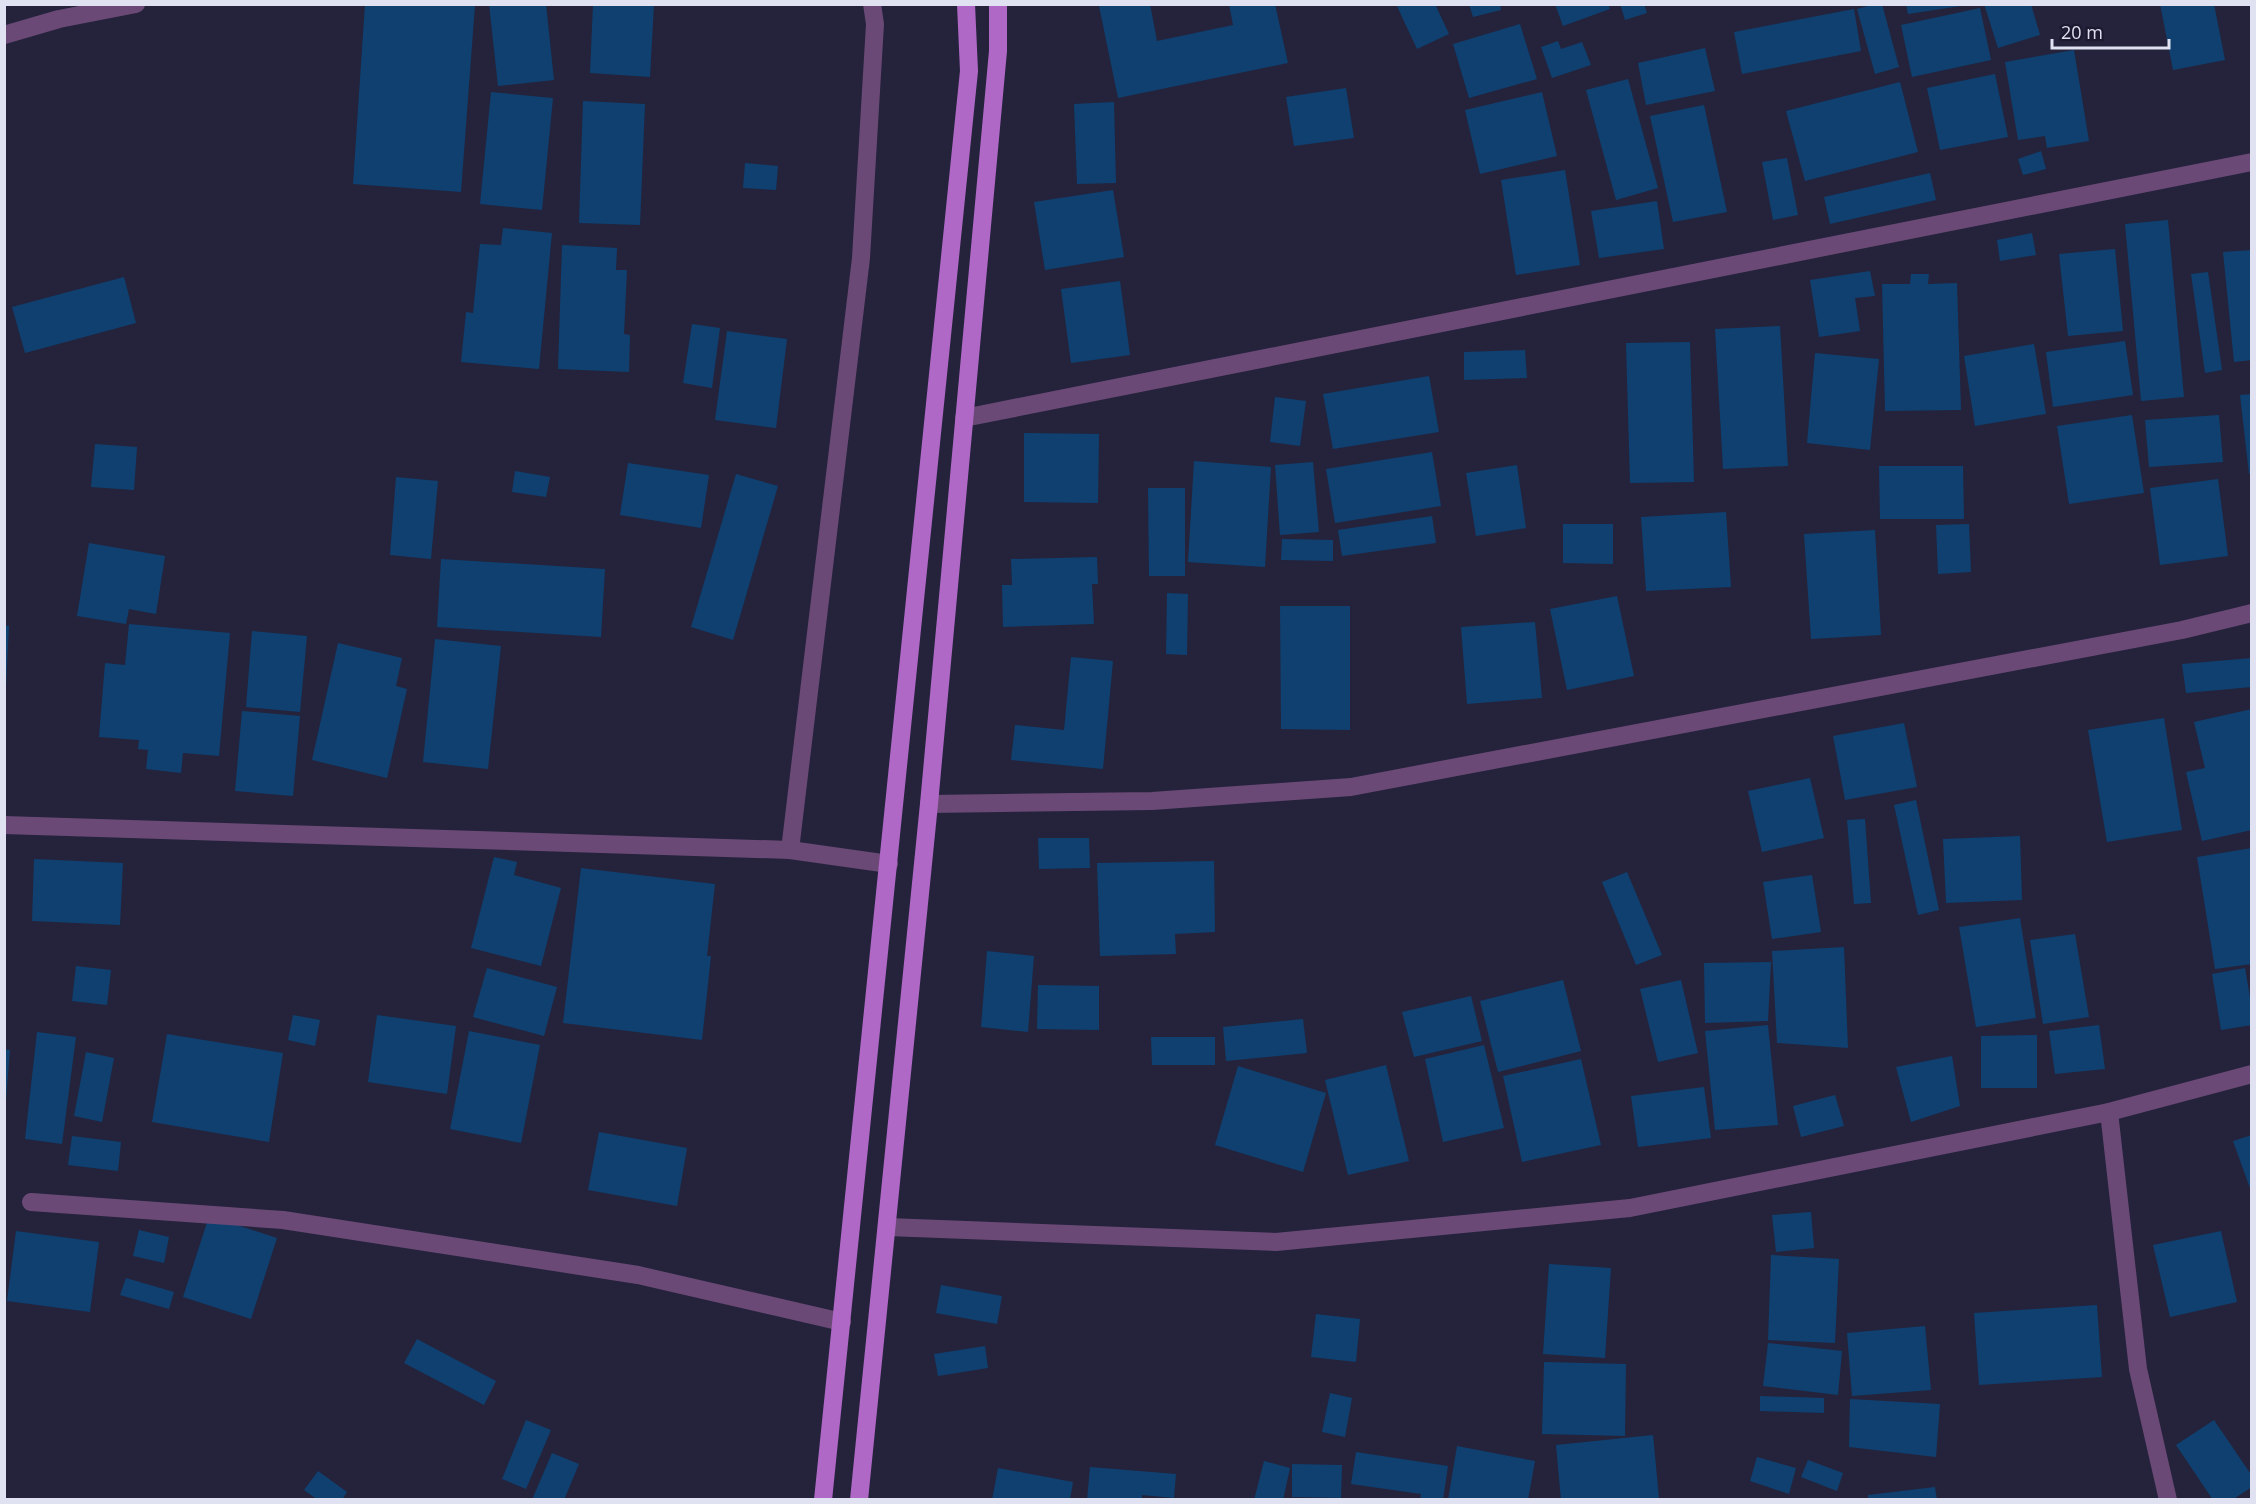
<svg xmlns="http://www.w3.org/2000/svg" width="2256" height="1504" viewBox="0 0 2256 1504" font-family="'Open Sans',sans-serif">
  <rect width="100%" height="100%" fill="#24233b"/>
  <g fill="#0f4070">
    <path d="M 365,4 L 475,5 L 461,192 L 353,184 Z"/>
    <path d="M 489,4 L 546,4 L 554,80 L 498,86 Z"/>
    <path d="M 593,4 L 654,4 L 650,77 L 590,73 Z"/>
    <path d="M 1106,4 L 1150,4 L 1157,41 L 1233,25 L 1229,4 L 1275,4 L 1288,63 L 1118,98 L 1099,6 Z"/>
    <path d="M 1396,4 L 1435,4 L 1449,34 L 1417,49 Z"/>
    <path d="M 1469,4 L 1500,4 L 1501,10 L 1473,17 Z"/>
    <path d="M 1555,4 L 1608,4 L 1610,9 L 1563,26 Z"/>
    <path d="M 1620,4 L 1644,4 L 1647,13 L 1625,20 Z"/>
    <path d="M 1875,4 L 1882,4 L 1899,67 L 1875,74 L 1857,9 Z"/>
    <path d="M 1906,4 L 1961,4 L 1961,6 L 1908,14 Z"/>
    <path d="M 1984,4 L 2031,4 L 2040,35 L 1998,48 Z"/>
    <path d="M 2160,4 L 2214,4 L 2225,60 L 2173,70 Z"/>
    <path d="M 1980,8 L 1991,60 L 1912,77 L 1901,25 Z"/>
    <path d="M 1854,9 L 1861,51 L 1742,74 L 1734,32 Z"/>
    <path d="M 1520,24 L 1537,79 L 1469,98 L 1453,44 Z"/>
    <path d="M 1558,41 L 1561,49 L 1582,42 L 1591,65 L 1552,78 L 1541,47 Z"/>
    <path d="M 1705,48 L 1715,91 L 1646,105 L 1638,63 Z"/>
    <path d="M 2074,50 L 2089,141 L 2047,148 L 2045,136 L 2018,140 L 2005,62 Z"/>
    <path d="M 1995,74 L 2008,137 L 1940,150 L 1927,88 Z"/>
    <path d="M 1628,79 L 1658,188 L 1616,200 L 1586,90 Z"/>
    <path d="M 1900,82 L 1918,152 L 1805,181 L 1786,111 Z"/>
    <path d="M 1346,88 L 1354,138 L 1294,146 L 1286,97 Z"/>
    <path d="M 491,92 L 553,98 L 542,210 L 480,204 Z"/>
    <path d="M 1542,92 L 1557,156 L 1480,174 L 1465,110 Z"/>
    <path d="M 583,101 L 645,104 L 640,225 L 579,223 Z"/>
    <path d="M 1114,102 L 1116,183 L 1077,184 L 1074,104 Z"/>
    <path d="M 1704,105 L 1727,212 L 1673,222 L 1650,116 Z"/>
    <path d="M 2041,151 L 2046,169 L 2023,175 L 2018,159 Z"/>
    <path d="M 1787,158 L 1798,215 L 1773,220 L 1762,162 Z"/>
    <path d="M 745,163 L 778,166 L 776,190 L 743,188 Z"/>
    <path d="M 1565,170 L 1580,265 L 1516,275 L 1501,180 Z"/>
    <path d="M 1930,173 L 1936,200 L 1830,224 L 1824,197 Z"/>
    <path d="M 1113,190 L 1124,257 L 1045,270 L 1034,202 Z"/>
    <path d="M 1657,201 L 1664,249 L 1599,258 L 1591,211 Z"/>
    <path d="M 2168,220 L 2184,397 L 2141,401 L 2125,224 Z"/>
    <path d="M 503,228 L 552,233 L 539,369 L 461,362 L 466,312 L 473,313 L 480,244 L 501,245 Z"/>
    <path d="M 2032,233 L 2036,255 L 2000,261 L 1997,240 Z"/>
    <path d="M 562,245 L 617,248 L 616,270 L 627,270 L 624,334 L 630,335 L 629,372 L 558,369 Z"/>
    <path d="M 2115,249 L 2123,331 L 2068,336 L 2059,254 Z"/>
    <path d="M 2252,250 L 2252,360 L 2234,362 L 2223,252 Z"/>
    <path d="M 1870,271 L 1875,296 L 1855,298 L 1860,331 L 1819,337 L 1810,280 Z"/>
    <path d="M 2208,272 L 2222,370 L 2205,373 L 2191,274 Z"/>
    <path d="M 1911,274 L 1929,274 L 1928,284 L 1957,283 L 1961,410 L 1885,411 L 1882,284 L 1910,284 Z"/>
    <path d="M 124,277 L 136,323 L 25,353 L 12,307 Z"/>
    <path d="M 1120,281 L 1130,355 L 1071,363 L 1061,289 Z"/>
    <path d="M 692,324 L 720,328 L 712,388 L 683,383 Z"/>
    <path d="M 1780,326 L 1788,466 L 1723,469 L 1715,329 Z"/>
    <path d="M 727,331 L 787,339 L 776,428 L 715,420 Z"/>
    <path d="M 2125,341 L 2133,395 L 2053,407 L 2046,352 Z"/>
    <path d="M 1690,342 L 1694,482 L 1630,483 L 1626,343 Z"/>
    <path d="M 2034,344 L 2046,414 L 1975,426 L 1964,356 Z"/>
    <path d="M 1525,350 L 1527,378 L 1464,380 L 1464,352 Z"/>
    <path d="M 1815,353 L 1879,359 L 1870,450 L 1807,443 Z"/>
    <path d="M 1429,376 L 1439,432 L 1333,449 L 1323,394 Z"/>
    <path d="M 2252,394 L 2252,474 L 2249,474 L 2240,395 Z"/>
    <path d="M 1275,397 L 1306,401 L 1300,446 L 1270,442 Z"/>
    <path d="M 2132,415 L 2144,493 L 2069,504 L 2057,426 Z"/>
    <path d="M 2219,415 L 2223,462 L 2149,467 L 2145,420 Z"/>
    <path d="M 1024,433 L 1099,434 L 1098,503 L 1024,502 Z"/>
    <path d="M 95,444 L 137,447 L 134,490 L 91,487 Z"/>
    <path d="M 1432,452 L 1441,506 L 1335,523 L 1326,469 Z"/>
    <path d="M 1194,461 L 1271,467 L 1265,567 L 1188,562 Z"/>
    <path d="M 1313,462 L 1319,532 L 1280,535 L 1275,465 Z"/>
    <path d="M 628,463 L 709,475 L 701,528 L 620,515 Z"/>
    <path d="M 1517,465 L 1526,528 L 1476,536 L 1466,473 Z"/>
    <path d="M 1879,466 L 1963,466 L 1964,519 L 1880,519 Z"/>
    <path d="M 515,471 L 550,477 L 546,497 L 512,492 Z"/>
    <path d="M 736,474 L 778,486 L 733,640 L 691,627 Z"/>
    <path d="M 396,477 L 438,481 L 431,559 L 390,555 Z"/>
    <path d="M 2218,479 L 2228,556 L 2160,565 L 2150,488 Z"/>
    <path d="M 1148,488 L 1185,488 L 1185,576 L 1149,576 Z"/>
    <path d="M 1726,512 L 1731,587 L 1646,591 L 1641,517 Z"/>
    <path d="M 1432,516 L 1436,543 L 1342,556 L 1338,530 Z"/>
    <path d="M 1563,524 L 1613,524 L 1613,564 L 1563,563 Z"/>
    <path d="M 1969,524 L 1971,572 L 1938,574 L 1936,525 Z"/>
    <path d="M 1875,530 L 1881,635 L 1811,639 L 1804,534 Z"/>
    <path d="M 1282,539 L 1333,540 L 1333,561 L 1281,560 Z"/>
    <path d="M 89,543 L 165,556 L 156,614 L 129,609 L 126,624 L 77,616 Z"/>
    <path d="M 1097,557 L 1098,584 L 1092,584 L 1094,624 L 1003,627 L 1002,585 L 1012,585 L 1011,559 Z"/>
    <path d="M 441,559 L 605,569 L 601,637 L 437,627 Z"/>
    <path d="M 1167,593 L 1188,594 L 1187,655 L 1166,654 Z"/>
    <path d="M 1617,596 L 1634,676 L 1567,690 L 1550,609 Z"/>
    <path d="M 1280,606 L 1350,606 L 1350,730 L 1281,729 Z"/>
    <path d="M 1535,622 L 1542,698 L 1467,704 L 1461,627 Z"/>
    <path d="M 129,624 L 230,633 L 219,756 L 183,753 L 181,773 L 146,769 L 148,750 L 138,749 L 139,740 L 99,737 L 105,663 L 125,665 Z"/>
    <path d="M 4,625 L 9,626 L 6,687 L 4,687 Z"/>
    <path d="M 252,631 L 307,636 L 300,712 L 246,707 Z"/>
    <path d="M 435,639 L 501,646 L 488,769 L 423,762 Z"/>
    <path d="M 338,643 L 402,658 L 396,686 L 407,689 L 387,778 L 312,760 Z"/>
    <path d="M 1071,657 L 1113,661 L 1103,769 L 1011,760 L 1015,725 L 1064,730 Z"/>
    <path d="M 2252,658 L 2252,687 L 2186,693 L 2182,664 Z"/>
    <path d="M 2252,709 L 2252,830 L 2202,841 L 2186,772 L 2205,768 L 2194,722 Z"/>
    <path d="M 242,711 L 300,716 L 293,796 L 235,791 Z"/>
    <path d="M 2164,718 L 2182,830 L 2107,842 L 2088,730 Z"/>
    <path d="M 1904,723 L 1917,787 L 1845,800 L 1833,736 Z"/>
    <path d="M 1810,778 L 1824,838 L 1762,852 L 1748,791 Z"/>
    <path d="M 1916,800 L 1939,910 L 1918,915 L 1894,805 Z"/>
    <path d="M 1865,819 L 1871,903 L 1854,904 L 1847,820 Z"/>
    <path d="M 2020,836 L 2022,900 L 1946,903 L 1943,839 Z"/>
    <path d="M 1038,838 L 1089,838 L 1090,868 L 1039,869 Z"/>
    <path d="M 2252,848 L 2252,903 L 2250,903 L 2252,964 L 2215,969 L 2197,857 Z"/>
    <path d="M 494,857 L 517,862 L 514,875 L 561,888 L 541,966 L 471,948 Z"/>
    <path d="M 34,859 L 123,863 L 120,925 L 32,921 Z"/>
    <path d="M 1214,861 L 1215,932 L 1175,934 L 1176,954 L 1100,956 L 1097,863 Z"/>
    <path d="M 581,868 L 715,884 L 707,956 L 711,956 L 702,1040 L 563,1023 Z"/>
    <path d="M 1627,872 L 1662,955 L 1636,965 L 1602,882 Z"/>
    <path d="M 1812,875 L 1821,932 L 1772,939 L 1763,882 Z"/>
    <path d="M 2020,918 L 2036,1018 L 1976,1027 L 1959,927 Z"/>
    <path d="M 2075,934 L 2089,1017 L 2043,1024 L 2030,940 Z"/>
    <path d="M 1844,947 L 1848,1048 L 1777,1043 L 1772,951 Z"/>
    <path d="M 987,951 L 1034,956 L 1028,1032 L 981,1027 Z"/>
    <path d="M 1771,962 L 1768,1021 L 1705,1023 L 1704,963 Z"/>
    <path d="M 76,966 L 111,970 L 107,1005 L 72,1001 Z"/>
    <path d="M 487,968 L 557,987 L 544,1036 L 473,1017 Z"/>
    <path d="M 2245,968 L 2252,1009 L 2252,1025 L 2221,1030 L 2212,974 Z"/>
    <path d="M 1563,980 L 1581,1051 L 1498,1072 L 1480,1001 Z"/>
    <path d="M 1681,980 L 1698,1053 L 1658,1062 L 1640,989 Z"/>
    <path d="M 1038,985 L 1099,986 L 1099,1030 L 1037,1029 Z"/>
    <path d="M 1471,996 L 1482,1041 L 1414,1057 L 1402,1012 Z"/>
    <path d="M 293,1015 L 320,1020 L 315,1046 L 288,1040 Z"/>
    <path d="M 377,1015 L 456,1026 L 447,1094 L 368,1082 Z"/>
    <path d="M 1303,1019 L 1307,1053 L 1226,1061 L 1223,1027 Z"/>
    <path d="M 1768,1025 L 1778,1125 L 1715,1130 L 1705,1031 Z"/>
    <path d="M 2099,1025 L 2105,1069 L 2055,1074 L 2049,1031 Z"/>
    <path d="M 469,1031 L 540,1045 L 521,1143 L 450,1129 Z"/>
    <path d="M 37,1032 L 76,1037 L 62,1144 L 25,1139 Z"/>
    <path d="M 167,1034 L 283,1053 L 269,1142 L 152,1122 Z"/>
    <path d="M 2037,1035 L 2037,1088 L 1981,1088 L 1981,1036 Z"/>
    <path d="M 1151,1037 L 1215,1037 L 1215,1065 L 1152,1065 Z"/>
    <path d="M 1484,1045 L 1504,1128 L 1443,1142 L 1425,1059 Z"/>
    <path d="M 4,1049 L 10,1050 L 6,1100 L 4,1100 Z"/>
    <path d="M 86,1052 L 114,1058 L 102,1122 L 74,1116 Z"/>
    <path d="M 1952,1056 L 1960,1106 L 1911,1122 L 1896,1067 Z"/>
    <path d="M 1581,1059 L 1601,1145 L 1522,1162 L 1503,1076 Z"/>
    <path d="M 1386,1065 L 1409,1161 L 1348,1175 L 1325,1080 Z"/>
    <path d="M 1238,1066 L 1326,1093 L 1303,1172 L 1215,1145 Z"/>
    <path d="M 1704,1087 L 1711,1138 L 1638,1147 L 1631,1096 Z"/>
    <path d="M 1835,1095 L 1844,1126 L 1801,1137 L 1793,1106 Z"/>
    <path d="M 599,1132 L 687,1148 L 677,1206 L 588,1190 Z"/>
    <path d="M 2252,1135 L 2252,1191 L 2251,1191 L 2233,1141 Z"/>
    <path d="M 72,1136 L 121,1142 L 118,1171 L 68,1165 Z"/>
    <path d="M 1811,1212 L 1814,1248 L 1776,1252 L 1772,1215 Z"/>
    <path d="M 209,1216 L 277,1238 L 251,1319 L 183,1297 Z"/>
    <path d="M 139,1230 L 169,1237 L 164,1263 L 133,1256 Z"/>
    <path d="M 16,1231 L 99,1242 L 90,1312 L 7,1301 Z"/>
    <path d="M 2221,1231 L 2237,1302 L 2170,1317 L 2153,1245 Z"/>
    <path d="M 1771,1255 L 1839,1259 L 1835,1343 L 1768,1340 Z"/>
    <path d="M 1549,1264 L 1611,1268 L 1605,1358 L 1543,1354 Z"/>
    <path d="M 126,1278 L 174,1292 L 169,1309 L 120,1295 Z"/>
    <path d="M 941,1285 L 1002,1296 L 997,1324 L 936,1313 Z"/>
    <path d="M 2097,1305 L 2102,1377 L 1979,1385 L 1974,1313 Z"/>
    <path d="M 1316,1314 L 1360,1319 L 1356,1362 L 1311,1357 Z"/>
    <path d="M 1925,1326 L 1931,1390 L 1852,1396 L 1847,1333 Z"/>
    <path d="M 417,1339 L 496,1381 L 484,1405 L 404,1363 Z"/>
    <path d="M 1768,1343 L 1842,1351 L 1838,1395 L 1763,1386 Z"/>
    <path d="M 985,1346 L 988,1368 L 938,1376 L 934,1354 Z"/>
    <path d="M 1544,1362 L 1626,1364 L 1625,1436 L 1542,1434 Z"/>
    <path d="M 1330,1393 L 1352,1398 L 1345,1437 L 1322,1432 Z"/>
    <path d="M 1760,1396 L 1824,1398 L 1824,1413 L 1760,1411 Z"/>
    <path d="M 1850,1399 L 1940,1404 L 1936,1457 L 1849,1447 Z"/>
    <path d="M 526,1420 L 551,1430 L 526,1489 L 502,1479 Z"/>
    <path d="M 2214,1420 L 2252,1476 L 2252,1487 L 2232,1500 L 2213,1500 L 2176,1445 Z"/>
    <path d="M 1653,1435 L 1659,1498 L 1561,1500 L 1556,1445 Z"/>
    <path d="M 1457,1446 L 1535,1461 L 1528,1500 L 1448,1500 Z"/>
    <path d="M 1356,1452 L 1448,1466 L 1443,1500 L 1420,1500 L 1421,1494 L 1351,1484 Z"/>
    <path d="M 552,1453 L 579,1464 L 564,1500 L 532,1500 Z"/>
    <path d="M 1757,1457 L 1796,1468 L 1789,1494 L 1750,1481 Z"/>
    <path d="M 1808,1460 L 1843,1473 L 1837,1491 L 1801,1477 Z"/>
    <path d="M 1264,1461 L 1290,1468 L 1283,1500 L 1254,1500 Z"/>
    <path d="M 1292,1464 L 1342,1465 L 1341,1498 L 1292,1497 Z"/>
    <path d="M 1090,1467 L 1176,1474 L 1174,1498 L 1142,1495 L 1142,1500 L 1087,1500 Z"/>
    <path d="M 998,1468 L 1073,1482 L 1070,1500 L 992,1500 Z"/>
    <path d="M 318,1471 L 347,1492 L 342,1500 L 318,1500 L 304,1490 Z"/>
    <path d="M 1935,1487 L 1937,1500 L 1868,1500 L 1868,1495 Z"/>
  </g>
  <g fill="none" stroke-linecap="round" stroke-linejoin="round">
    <g stroke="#6b4976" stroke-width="18">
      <path d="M 4,35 L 59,19 L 136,4"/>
      <path d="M 964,418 L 2252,162"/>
      <path d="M 929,804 L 1152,801 L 1351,787 L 2182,630 L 2252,613"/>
      <path d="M 4,825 L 790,850 L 889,864"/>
      <path d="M 790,850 L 861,258 L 875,24 L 872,4"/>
      <path d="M 2109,1112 L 2138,1369 L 2168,1500"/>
      <path d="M 31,1202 L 283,1220 L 638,1275 L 842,1322"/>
      <path d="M 888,1227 L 1276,1242 L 1630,1208 L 2109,1112 L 2252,1074"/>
    </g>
    <g stroke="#af68c6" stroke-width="18">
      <path d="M 823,1500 L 969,71 L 966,4"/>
      <path d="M 859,1500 L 929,804 L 998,51 L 998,4"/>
    </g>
  </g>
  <rect width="2256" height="1504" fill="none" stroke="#e0e1f1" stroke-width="12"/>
  <path d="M2052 39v9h117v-9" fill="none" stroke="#e0e1f1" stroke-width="3"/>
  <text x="2061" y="39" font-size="18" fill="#e0e1f1" stroke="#1b1a30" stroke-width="4.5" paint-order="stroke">20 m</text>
</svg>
